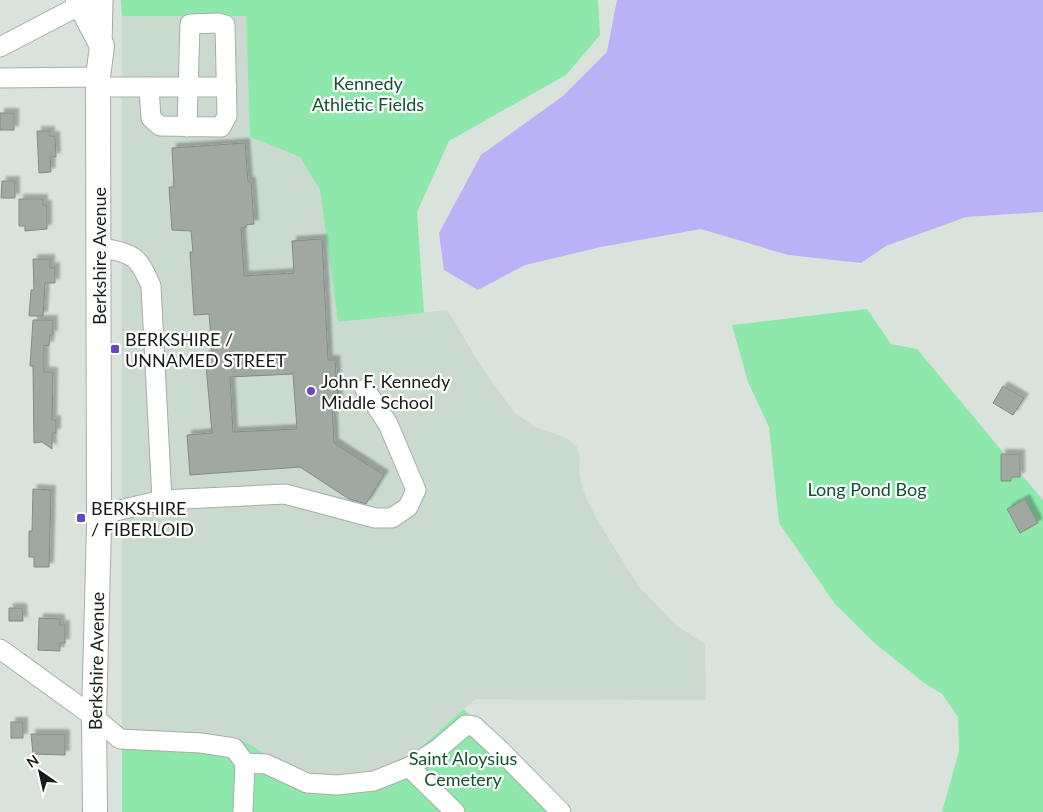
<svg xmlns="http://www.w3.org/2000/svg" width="1043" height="812" viewBox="0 0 1043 812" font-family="Lato,sans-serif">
  <defs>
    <filter id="shadow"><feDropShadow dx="4.5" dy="-4.5" stdDeviation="1" flood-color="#0004"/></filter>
  </defs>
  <rect width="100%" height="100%" fill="#d9e3dc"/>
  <path fill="#cadace" d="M 246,15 L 250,137 L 300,157 L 320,190 L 338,322 L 447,310 L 483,369 L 515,413 L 535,427 L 567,438 L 577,447 L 580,458 L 579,475 L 585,495 L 599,523 L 639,587 L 677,626 L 705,644 L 706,700 L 476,699 L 412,753 L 383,769 L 352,775 L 325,775 L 122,734 L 122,16 Z"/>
  <g fill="#8ee8ac">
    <path d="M 121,0 L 598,0 L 600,35 L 566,75 L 449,141 L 417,212 L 424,313 L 338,322 L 320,190 L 300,157 L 250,137 L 246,16 L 122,16 Z"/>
    <path d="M 867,309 L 891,344 L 917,349 L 1043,500 L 1043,812 L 942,812 L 959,751 L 958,717 L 942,694 L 923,682 L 872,641 L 835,604 L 779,523 L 769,427 L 748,382 L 732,325 Z"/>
    <path d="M 464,709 L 570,812 L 122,812 L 122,734 L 233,738 C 245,740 253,747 263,753 C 274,760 287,765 298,769 C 334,783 381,776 412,754 C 430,740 447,723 464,709 Z"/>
  </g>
  <path fill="#bab1f6" d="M 617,0 L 1043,0 L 1043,212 L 966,217 L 886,246 L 861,263 L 788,255 L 701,229 L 601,247 L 525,265 L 478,290 L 444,270 L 439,233 L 481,155 L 563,96 L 607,52 Z"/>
  <g fill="#9fa8a1" stroke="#838c85" fill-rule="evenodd" filter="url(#shadow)">
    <rect x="0" y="113" width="14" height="17"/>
    <path d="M 37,131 L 50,131 L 50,136 L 55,136 L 56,157 L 50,157 L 51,172 L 39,173 Z"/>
    <path d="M 245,143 L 248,182 L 251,182 L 254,224 L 246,225 L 246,227 L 241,228 L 244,276 L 294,273 L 292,241 L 322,239 L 328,360 L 335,360 L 338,401 L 332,402 L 334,443 L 384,475 L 366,504 L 349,499 L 300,467 L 190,475 L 187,435 L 212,433 L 205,354 L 212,353 L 209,314 L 194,315 L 190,252 L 193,252 L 191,231 L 172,230 L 169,187 L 174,187 L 172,148 ZM 293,374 L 297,429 L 233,432 L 230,377 Z"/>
    <path d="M 2,181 L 15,181 L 15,198 L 1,198 Z"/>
    <path d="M 19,199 L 43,199 L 43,205 L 47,205 L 47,229 L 25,231 L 25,226 L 19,226 Z"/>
    <path d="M 33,259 L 50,259 L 50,268 L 55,267 L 55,283 L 45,283 L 43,316 L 29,316 L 31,290 L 34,290 Z"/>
    <path d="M 33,320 L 53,320 L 53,335 L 50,335 L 49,346 L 44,345 L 44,372 L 53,372 L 52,420 L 56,420 L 56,433 L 52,433 L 52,449 L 42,442 L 34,443 L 33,366 L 30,366 Z"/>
    <path d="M 1003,386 L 1024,398 L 1013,415 L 993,403 Z"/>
    <path d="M 1001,454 L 1020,454 L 1020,477 L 1011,477 L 1011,481 L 1001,481 Z"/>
    <path d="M 33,489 L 51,490 L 49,567 L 34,567 L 34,557 L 29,557 L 29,531 L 32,531 Z"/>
    <path d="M 1025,499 L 1038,523 L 1020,533 L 1007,509 Z"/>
    <path d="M 9,608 L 22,608 L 23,621 L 9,621 Z"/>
    <path d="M 39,618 L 60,619 L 60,625 L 65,625 L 65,643 L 60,643 L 60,651 L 38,650 Z"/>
    <rect x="11" y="722" width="12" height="16"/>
    <path d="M 31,734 L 65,734 L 65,755 L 33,754 Z"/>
  </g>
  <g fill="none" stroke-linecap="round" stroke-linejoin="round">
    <g stroke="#a5aea7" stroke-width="21">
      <g id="minor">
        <path d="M 102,46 L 103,0"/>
        <path d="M 0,47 L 90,0"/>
        <path d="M 0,78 L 98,77"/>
        <path d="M 98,87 L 149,87 L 151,118 L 160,126 L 221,127 L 227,116 L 225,25 L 218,23 L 190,24 L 187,127"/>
        <path d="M 149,87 L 227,87"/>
        <path d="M 99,247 C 132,254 137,253 151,286 L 162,500"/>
        <path d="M 99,515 L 162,500 L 285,494 L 375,518 L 392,518 L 408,507 L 416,490 L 388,424 L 365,389"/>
        <path d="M 0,649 L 94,717 L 120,739 L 201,743 L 234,748 L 245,763"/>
        <path d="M 243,812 L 245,763 L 266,764 L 307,783 L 337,785 L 374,781 L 409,767"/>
        <path d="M 455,812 L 409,767 L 438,749 L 466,725 L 474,726 L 500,750 L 561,812"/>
      </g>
    </g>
    <g stroke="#a5aea7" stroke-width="26">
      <path id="major" d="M 78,0 L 102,46 L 98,77 L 99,526 L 94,717 L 95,812"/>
    </g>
    <use href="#minor" stroke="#fff" stroke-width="19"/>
    <use href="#major" stroke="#fff" stroke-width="24"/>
  </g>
  <g fill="#6748c1" stroke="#fff" stroke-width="2">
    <rect x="110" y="344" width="10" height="10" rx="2.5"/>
    <circle cx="311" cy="391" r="5"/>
    <rect x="76" y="513" width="10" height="10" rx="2.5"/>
  </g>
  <g text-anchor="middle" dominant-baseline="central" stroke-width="4.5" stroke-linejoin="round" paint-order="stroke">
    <g font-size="18" fill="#0e532d" stroke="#fff">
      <text x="368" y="83">Kennedy<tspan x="368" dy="21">Athletic Fields</tspan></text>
      <text x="867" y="489">Long Pond Bog</text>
      <text x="463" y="758">Saint Aloysius<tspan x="463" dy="21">Cemetery</tspan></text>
    </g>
    <g font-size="18" fill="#181b18" stroke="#fff">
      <text transform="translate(99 256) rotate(-90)">Berkshire Avenue</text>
      <text transform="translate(96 661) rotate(-89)">Berkshire Avenue</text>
    </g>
    <g font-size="18" fill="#181b18" stroke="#fff" text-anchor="start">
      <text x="125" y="339">BERKSHIRE /<tspan x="125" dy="21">UNNAMED STREET</tspan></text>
      <text x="321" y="381">John F. Kennedy<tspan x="321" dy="21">Middle School</tspan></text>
      <text x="91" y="508">BERKSHIRE<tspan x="91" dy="21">/ FIBERLOID</tspan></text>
    </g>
  </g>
  <g transform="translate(40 772) rotate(326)" stroke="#ffffff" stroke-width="4" paint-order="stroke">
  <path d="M0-4L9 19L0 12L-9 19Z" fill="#181b18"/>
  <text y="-8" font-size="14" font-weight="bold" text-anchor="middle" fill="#181b18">N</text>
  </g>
</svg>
